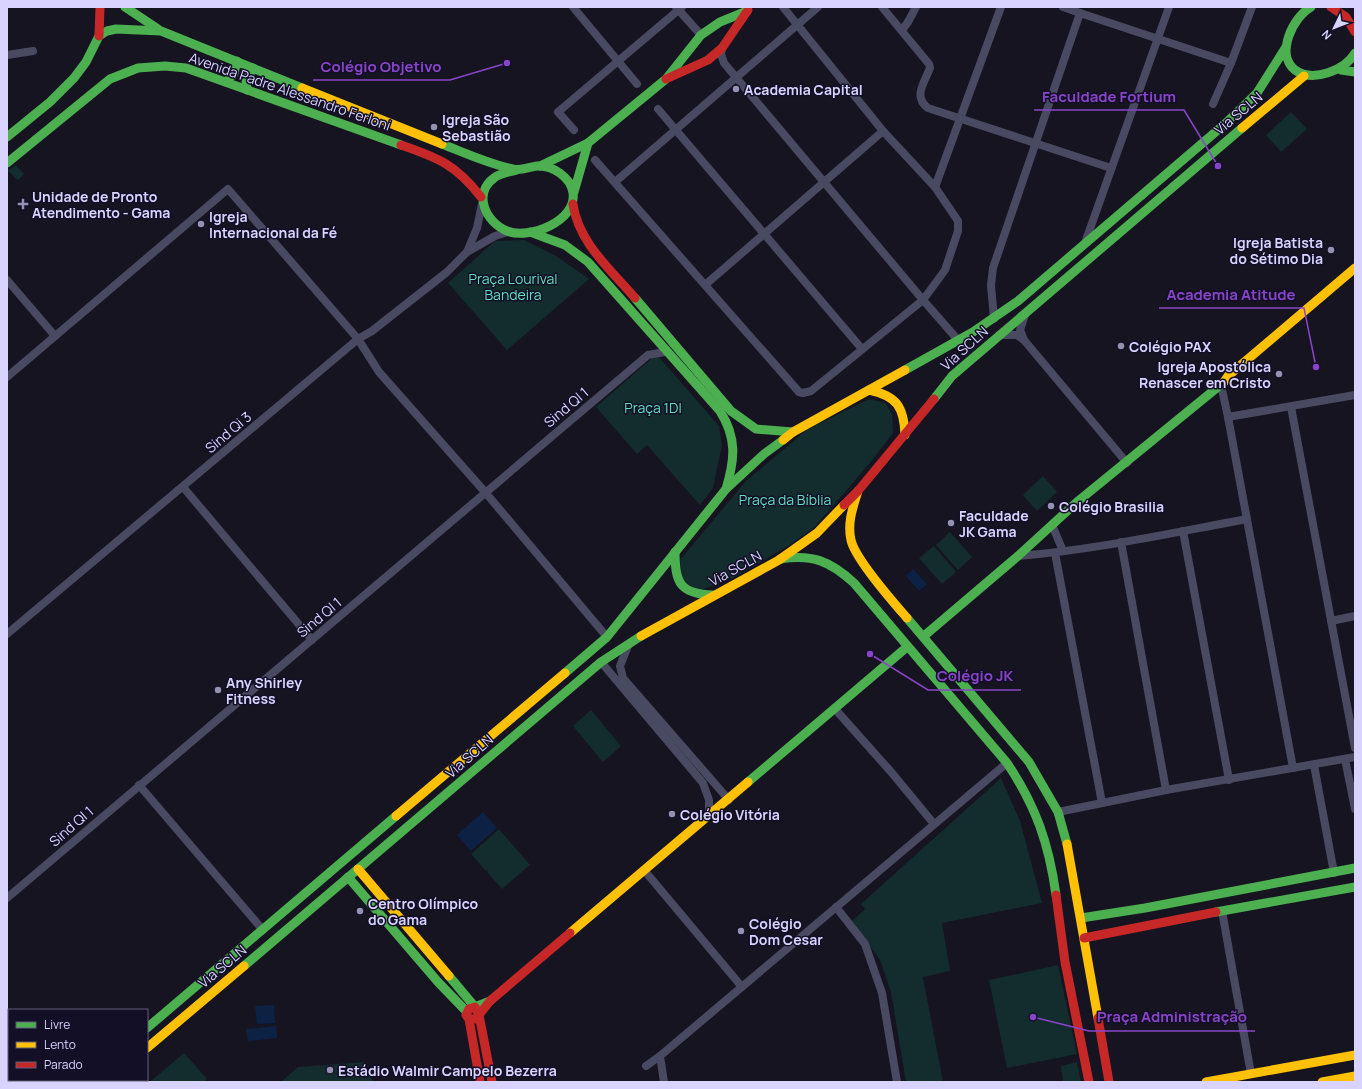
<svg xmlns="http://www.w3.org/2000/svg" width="1362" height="1089" viewBox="0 0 1362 1089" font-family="Manrope,sans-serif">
  <rect width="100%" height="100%" fill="#161421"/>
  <g fill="#132c2d">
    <path d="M 1291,112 L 1307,129 L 1281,152 L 1266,135 Z"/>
    <path d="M 15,165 L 24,174 L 18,180 L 8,171 Z"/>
    <path d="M 524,240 L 556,256 L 589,279 L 507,350 L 448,283 L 495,241 Z"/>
    <path d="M 659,357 L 719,426 L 722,445 L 713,488 L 700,505 L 647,445 L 637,454 L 596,407 L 651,359 Z"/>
    <path d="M 869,399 L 885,403 L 892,414 L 893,433 L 869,464 L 815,527 L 788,546 L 733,578 L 698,591 L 683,581 L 680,560 L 746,481 L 808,429 Z"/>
    <path d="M 1043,476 L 1057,492 L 1037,511 L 1023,495 Z"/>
    <path d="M 950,532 L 972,557 L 958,570 L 936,545 Z"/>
    <path d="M 934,546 L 956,572 L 942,584 L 919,558 Z"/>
    <path d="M 591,710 L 621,746 L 603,762 L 573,726 Z"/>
    <path d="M 1001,778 L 1020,821 L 1042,903 L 942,923 L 950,971 L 923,977 L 943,1082 L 906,1082 L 891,992 L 880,960 L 852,921 L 865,909 L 861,904 Z"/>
    <path d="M 499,829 L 530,865 L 502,889 L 487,872 L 489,870 L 486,871 L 471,854 Z"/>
    <path d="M 1058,965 L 1077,1054 L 1007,1068 L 989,980 Z"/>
    <path d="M 184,1053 L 207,1079 L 203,1082 L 150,1082 Z"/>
    <path d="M 365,1062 L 367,1073 L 374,1082 L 281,1082 L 298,1067 Z"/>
    <path d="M 1077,1062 L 1081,1082 L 1063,1082 L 1061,1066 Z"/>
  </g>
  <g fill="#0d2144">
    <path d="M 913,569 L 927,584 L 919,591 L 906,576 Z"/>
    <path d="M 483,812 L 497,828 L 471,851 L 457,835 Z"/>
    <path d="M 274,1005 L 275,1023 L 257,1024 L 255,1006 Z"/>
    <path d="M 276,1026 L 277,1038 L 248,1041 L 246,1029 Z"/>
  </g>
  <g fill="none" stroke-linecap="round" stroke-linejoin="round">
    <g stroke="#4a4962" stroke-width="8">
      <path d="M 573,7 L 637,84"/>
      <path d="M 676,7 L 701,35"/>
      <path d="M 882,7 L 929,64 L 930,68 C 924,83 913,97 928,108 L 1111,168"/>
      <path d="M 1063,7 L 1080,13"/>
      <path d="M 902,30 L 908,22 L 916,7"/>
      <path d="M 722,48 L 721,54 L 724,63 L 923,300 L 958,340"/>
      <path d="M 7,55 L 33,51"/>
      <path d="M 1231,63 L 1252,7"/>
      <path d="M 658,109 L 862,349"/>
      <path d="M 574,130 L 558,112 L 682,7"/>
      <path d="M 595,160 L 799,392 L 803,393 L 811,391 L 923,300 L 945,270 L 958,231 L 958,221 L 935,187 L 883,131 L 783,7"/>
      <path d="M 615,182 L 818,7"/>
      <path d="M 935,187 L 1001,7"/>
      <path d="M 1086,240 L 1169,7"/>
      <path d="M 467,252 L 477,228 L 482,204"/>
      <path d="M 7,280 L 55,336"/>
      <path d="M 705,285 L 883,131"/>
      <path d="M 1025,315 L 1020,330 L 1024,340 L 1127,463"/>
      <path d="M 994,319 L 991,285 L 993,268 L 1080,13 L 1231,63 L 1213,104"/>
      <path d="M 999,335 L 1017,335 L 1024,340"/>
      <path d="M 7,377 L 228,189 L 358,339 L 379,372 L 485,492 L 607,637"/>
      <path d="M 1221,385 L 1228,417 L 1355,395"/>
      <path d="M 1291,407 L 1355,748"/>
      <path d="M 1228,417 L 1293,768"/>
      <path d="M 183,487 L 312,640"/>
      <path d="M 1052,525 L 1063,551"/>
      <path d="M 1183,531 L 1229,780"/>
      <path d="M 1121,542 L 1166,790"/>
      <path d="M 1055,553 L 1102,803"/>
      <path d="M 1018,556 C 1095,550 1171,533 1247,519"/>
      <path d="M 1331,621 L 1355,616"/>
      <path d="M 7,634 L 358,339 L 372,331 L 447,272 L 467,252 L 495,236 L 508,232"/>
      <path d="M 628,646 L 620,666 L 623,678 L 729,800"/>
      <path d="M 601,662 L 703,783 L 709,800 L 709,816"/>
      <path d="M 835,709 L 892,773 L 934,824"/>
      <path d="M 1345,759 L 1355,809"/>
      <path d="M 1314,765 L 1334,873"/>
      <path d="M 139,785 L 263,930"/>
      <path d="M 1058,812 L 1166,790 L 1355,757"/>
      <path d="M 644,870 L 742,987"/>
      <path d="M 7,898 L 648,355 L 665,352"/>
      <path d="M 836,907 L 865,944 L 882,993 L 897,1082"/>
      <path d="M 1222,911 L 1251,1074"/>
      <path d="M 646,1066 L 660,1056"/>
      <path d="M 664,1082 L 660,1056 L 1007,763"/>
    </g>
    <g stroke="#4caf50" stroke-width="9">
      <path d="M 125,7 L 158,29"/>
      <path d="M 1311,7 C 1293,17 1275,54 1295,70 C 1313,83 1345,70 1355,53"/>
      <path d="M 1341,70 L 1355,72"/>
      <path d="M 226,82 L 234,73 L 237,61"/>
      <path d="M 247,90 L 246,82 L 253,68"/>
      <path d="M 7,137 L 50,102 L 74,78 L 86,62 L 99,36 L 107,31 L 116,29 L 161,31 L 302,88"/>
      <path d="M 442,144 C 465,153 489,164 513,169 C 521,171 529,167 537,166 C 552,165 571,177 573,193 C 577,221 529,240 507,231 C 485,222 473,193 494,178 C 500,173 510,172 517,170"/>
      <path d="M 7,163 L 110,79 L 138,68 L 165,66 L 186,68 L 401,145"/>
      <path d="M 540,166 L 588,143 L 666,79 L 701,35 L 720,22 L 747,11"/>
      <path d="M 574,192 L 588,143"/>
      <path d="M 530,232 L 565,245 L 588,262 L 720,411 C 737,438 735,459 726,489"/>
      <path d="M 635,298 L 731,411 L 756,429 L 793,432"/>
      <path d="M 905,370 L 973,332 L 1018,301 L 1226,123 L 1257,93 L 1286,47"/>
      <path d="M 934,399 L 952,376 L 1242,128"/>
      <path d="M 675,552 C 675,583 680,594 713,595"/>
      <path d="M 780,559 C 813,554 830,561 854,583 L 1007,763 C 1036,806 1049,844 1056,895"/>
      <path d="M 907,618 L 1029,762 L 1058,812 L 1067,844"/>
      <path d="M 924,636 L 1018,556 L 1077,502 L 1224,382"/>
      <path d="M 565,673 L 607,637 L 726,489 L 764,454 L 783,440"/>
      <path d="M 748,782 L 907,647"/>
      <path d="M 348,877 L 438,982 L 466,1011"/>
      <path d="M 1216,912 L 1355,887"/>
      <path d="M 1081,918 L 1145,908 L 1355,868"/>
      <path d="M 244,966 L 601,662 L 641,636"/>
      <path d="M 449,976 L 475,1007 L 490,1001"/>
      <path d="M 147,1028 L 396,816"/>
      <path d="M 84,1082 L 86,1080"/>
      <path d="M 108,1082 L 110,1080"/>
    </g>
    <g stroke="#ffc107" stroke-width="9">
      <path d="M 302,88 L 442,144"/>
      <path d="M 1242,128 L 1304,76"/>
      <path d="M 1224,382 L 1228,376 L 1355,268"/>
      <path d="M 869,390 C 897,396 904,407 905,435"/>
      <path d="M 783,440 L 793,432 L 905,370"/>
      <path d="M 858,491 C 853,507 847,523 851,540 C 855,559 893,602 907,618"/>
      <path d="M 641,636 L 779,560 L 817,533 L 844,505"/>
      <path d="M 396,816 L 565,673"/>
      <path d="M 1067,844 L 1098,1018"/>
      <path d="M 358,869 L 449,976"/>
      <path d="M 570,933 L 748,782"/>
      <path d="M 147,1048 L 244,966"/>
      <path d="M 1206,1082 L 1355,1055"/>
      <path d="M 1322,1082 L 1355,1076"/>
    </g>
    <g stroke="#c62828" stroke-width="9">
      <path d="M 1331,7 L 1346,17 L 1355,32"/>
      <path d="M 99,36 L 100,7"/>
      <path d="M 666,79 L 708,60 L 722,48 L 748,10"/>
      <path d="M 401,145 C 439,158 456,165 481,197"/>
      <path d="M 573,204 C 578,242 611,270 635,298"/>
      <path d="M 844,505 L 858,491 L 934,399"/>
      <path d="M 1056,895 L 1065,962 L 1089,1082"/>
      <path d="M 1084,938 L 1216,912"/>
      <path d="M 1098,1018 L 1109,1082"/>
      <path d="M 469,1019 L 475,1019 L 479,1015 L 475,1007 L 469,1009 L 466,1015 L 469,1019 L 480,1082"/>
      <path d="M 492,1082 L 479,1015 L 490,1001 L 570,933"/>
    </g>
  </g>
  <g fill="#9591b1" stroke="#130f26" stroke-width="1.5">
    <circle cx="736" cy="89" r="4"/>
    <circle cx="434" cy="127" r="4"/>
    <path d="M21 198h4v4h4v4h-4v4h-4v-4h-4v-4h4z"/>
    <circle cx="201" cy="224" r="4"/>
    <circle cx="1331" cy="250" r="4"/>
    <circle cx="1121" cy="346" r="4"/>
    <circle cx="1279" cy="374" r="4"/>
    <circle cx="1051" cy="506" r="4"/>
    <circle cx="951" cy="523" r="4"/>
    <circle cx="218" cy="690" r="4"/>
    <circle cx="672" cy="814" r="4"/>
    <circle cx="360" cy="911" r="4"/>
    <circle cx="741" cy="931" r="4"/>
    <circle cx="330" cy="1070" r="4"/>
  </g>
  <g text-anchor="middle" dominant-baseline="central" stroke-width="3" stroke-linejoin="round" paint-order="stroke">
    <g font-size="14" font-weight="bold" fill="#d9d4ff" stroke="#130f26" text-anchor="start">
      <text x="744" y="89">Academia Capital</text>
      <text x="442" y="119">Igreja São<tspan x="442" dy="16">Sebastião</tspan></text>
      <text x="32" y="196">Unidade de Pronto<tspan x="32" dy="16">Atendimento - Gama</tspan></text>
      <text x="209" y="216">Igreja<tspan x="209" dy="16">Internacional da Fé</tspan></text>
      <text x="1323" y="242" text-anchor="end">Igreja Batista<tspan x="1323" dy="16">do Sétimo Dia</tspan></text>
      <text x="1129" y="346">Colégio PAX</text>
      <text x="1271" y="366" text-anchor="end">Igreja Apostólica<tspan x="1271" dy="16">Renascer em Cristo</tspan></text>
      <text x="1059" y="506">Colégio Brasilia</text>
      <text x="959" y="515">Faculdade<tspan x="959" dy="16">JK Gama</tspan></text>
      <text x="226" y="682">Any Shirley<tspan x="226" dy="16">Fitness</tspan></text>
      <text x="680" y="814">Colégio Vitória</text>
      <text x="368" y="903">Centro Olímpico<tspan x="368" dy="16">do Gama</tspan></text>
      <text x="749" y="923">Colégio<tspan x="749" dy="16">Dom Cesar</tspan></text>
      <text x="338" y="1070">Estádio Walmir Campelo Bezerra</text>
    </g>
    <g font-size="14" fill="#d9d4ff" stroke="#130f26">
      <text transform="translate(290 91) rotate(19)">Avenida Padre Alessandro Ferloni</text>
      <text transform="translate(1238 113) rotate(-40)">Via SCLN</text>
      <text transform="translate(964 348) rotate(-42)">Via SCLN</text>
      <text transform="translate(566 407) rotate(-40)">Sind QI 1</text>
      <text transform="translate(228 432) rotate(-40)">Sind Qi 3</text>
      <text transform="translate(735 568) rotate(-29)">Via SCLN</text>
      <text transform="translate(319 617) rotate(-40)">Sind QI 1</text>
      <text transform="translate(469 756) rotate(-41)">Via SCLN</text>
      <text transform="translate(71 826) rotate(-41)">Sind QI 1</text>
      <text transform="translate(222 966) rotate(-40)">Via SCLN</text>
    </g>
    <g font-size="14" fill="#5fe0c0" stroke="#130f26">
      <text x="513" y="278">Praça Lourival<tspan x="513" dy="16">Bandeira</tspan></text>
      <text x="653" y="407">Praça 1DI</text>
      <text x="785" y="499">Praça da Bíblia</text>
    </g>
  </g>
  <path fill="none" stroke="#8945c9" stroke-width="1.5" d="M507 63L450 80H313M1218 166L1184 110H1034M1316 367L1304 308H1159M870 654L928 690H1021M1033 1017L1089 1031H1255"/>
  <g fill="#8945c9" stroke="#130f26" stroke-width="1.5">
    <circle cx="507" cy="63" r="4"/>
    <circle cx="1218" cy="166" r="4"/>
    <circle cx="1316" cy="367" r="4"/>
    <circle cx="870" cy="654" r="4"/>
    <circle cx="1033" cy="1017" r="4"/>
  </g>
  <g font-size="15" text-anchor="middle" font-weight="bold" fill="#8945c9" stroke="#130f26" stroke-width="3" stroke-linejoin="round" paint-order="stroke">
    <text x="381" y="72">Colégio Objetivo</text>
    <text x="1109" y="102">Faculdade Fortium</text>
    <text x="1231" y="300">Academia Atitude</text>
    <text x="975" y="681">Colégio JK</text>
    <text x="1172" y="1022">Praça Administração</text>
  </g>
  <rect width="1362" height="1089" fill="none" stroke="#d9d4ff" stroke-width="16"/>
  <rect x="8" y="1009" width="140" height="72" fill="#130f26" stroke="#625e7d"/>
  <rect x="16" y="1022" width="20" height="6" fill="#4caf50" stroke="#625e7d"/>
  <text x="44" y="1029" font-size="12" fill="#d9d4ff">Livre</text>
  <rect x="16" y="1042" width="20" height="6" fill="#ffc107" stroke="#625e7d"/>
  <text x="44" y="1049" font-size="12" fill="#d9d4ff">Lento</text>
  <rect x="16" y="1062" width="20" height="6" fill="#c62828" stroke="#625e7d"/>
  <text x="44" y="1069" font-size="12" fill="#d9d4ff">Parado</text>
  <g transform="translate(1334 28) rotate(227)" stroke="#130f26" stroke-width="3" paint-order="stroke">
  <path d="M0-3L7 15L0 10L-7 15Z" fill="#d9d4ff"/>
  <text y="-6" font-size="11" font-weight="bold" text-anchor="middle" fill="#d9d4ff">N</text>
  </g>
</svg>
